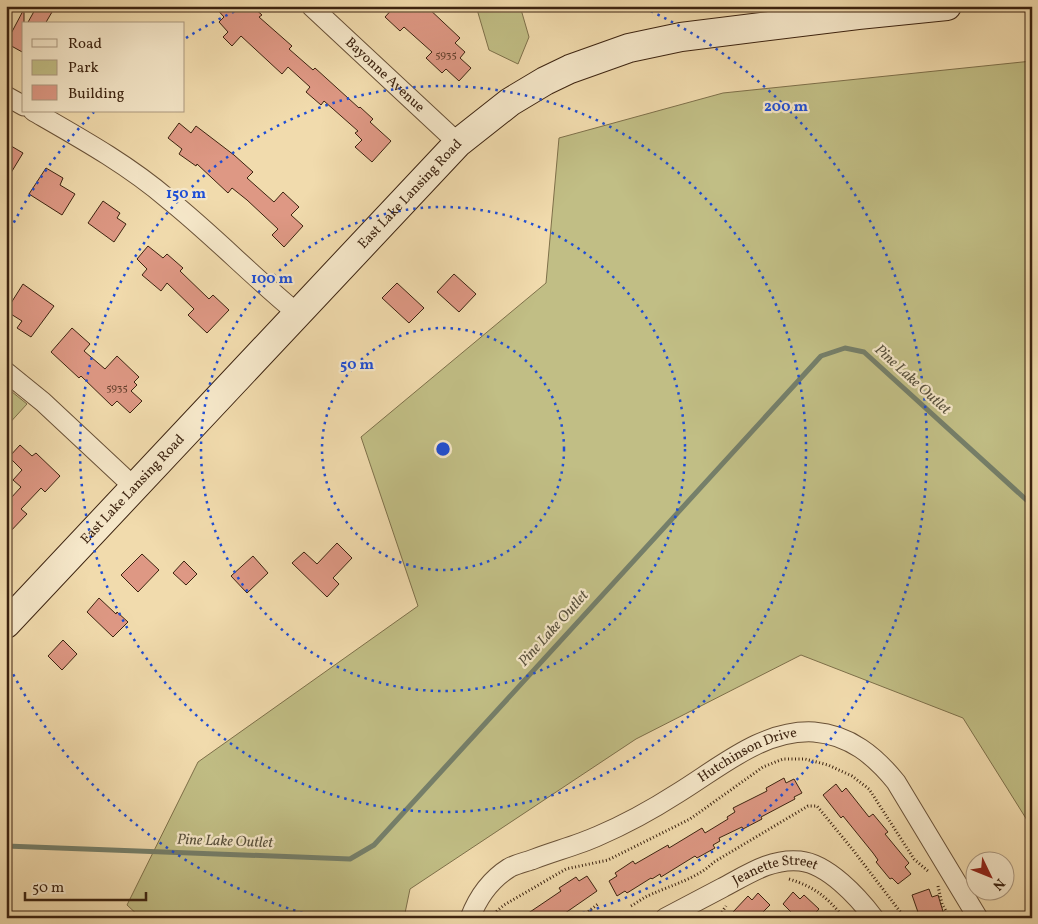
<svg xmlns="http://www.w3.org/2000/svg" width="1038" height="924" viewBox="0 0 1038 924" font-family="Vollkorn,serif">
  <rect width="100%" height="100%" fill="#f1dbad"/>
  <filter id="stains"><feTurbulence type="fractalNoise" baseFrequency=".004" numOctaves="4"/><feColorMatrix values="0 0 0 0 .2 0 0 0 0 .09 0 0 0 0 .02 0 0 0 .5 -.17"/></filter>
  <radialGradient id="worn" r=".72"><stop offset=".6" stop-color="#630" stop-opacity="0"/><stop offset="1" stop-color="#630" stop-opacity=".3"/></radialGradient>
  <g fill="#c1be85" stroke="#7e704a">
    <path d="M 476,6 L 520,6 L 529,37 L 518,64 L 489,50 Z"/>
    <path d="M 1032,61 L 1032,828 L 963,718 L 801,655 L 636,739 L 410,889 L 404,918 L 141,918 L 127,905 L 198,762 L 418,606 L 361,437 L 546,283 L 559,138 L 723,93 Z"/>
    <path d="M 6,387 L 27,404 L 6,427 Z"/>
  </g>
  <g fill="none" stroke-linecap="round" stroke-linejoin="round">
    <path stroke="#757f6a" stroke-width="5" d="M 6,846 L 350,859 L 374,845 L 821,356 L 845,348 L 864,352 L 1032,505"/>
  </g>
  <g fill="#de9884" stroke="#3c2310">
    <path d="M 37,6 L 41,6 L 52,12 L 45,24 L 27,24 Z"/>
    <path d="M 214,6 L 247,6 L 251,10 L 253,7 L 262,15 L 259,17 L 292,46 L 289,49 L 313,70 L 315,68 L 359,108 L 360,107 L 373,119 L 370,122 L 391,141 L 372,162 L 355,147 L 362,140 L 355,133 L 358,131 L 324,101 L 321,105 L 306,92 L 310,87 L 288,67 L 282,74 L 241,36 L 232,46 L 223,37 L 228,32 L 219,22 L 224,17 Z"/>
    <path d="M 395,6 L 426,6 L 460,38 L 455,43 L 465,52 L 460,58 L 471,68 L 459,81 L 446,69 L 442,73 L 426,58 L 432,52 L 404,27 L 400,31 L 385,17 Z"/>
    <path d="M 24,9 L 24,53 L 6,43 Z"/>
    <path d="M 179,123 L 191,133 L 196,126 L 234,155 L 253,172 L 247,178 L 274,202 L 283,192 L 299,207 L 291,215 L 303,226 L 284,247 L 272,235 L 278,229 L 247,200 L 232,188 L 228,193 L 197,164 L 196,166 L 179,154 L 182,149 L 168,138 Z"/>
    <path d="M 6,143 L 23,153 L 6,181 Z"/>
    <path d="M 46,168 L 63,178 L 60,185 L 75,194 L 62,215 L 29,194 Z"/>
    <path d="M 103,201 L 120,213 L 117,218 L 126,224 L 114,242 L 88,223 Z"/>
    <path d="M 148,246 L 163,258 L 167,254 L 183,268 L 180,271 L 209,299 L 213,295 L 229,310 L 207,333 L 188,315 L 194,309 L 167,283 L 161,291 L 142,275 L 147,269 L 137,259 Z"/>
    <path d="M 454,274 L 476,294 L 459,312 L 437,292 Z"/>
    <path d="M 397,283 L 424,308 L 409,323 L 382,298 Z"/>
    <path d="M 23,284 L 54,306 L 31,337 L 17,328 L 22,321 L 6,311 Z"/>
    <path d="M 72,328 L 90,344 L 84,351 L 105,369 L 117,356 L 139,377 L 134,382 L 137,385 L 131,391 L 142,401 L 130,413 L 117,401 L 112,406 L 81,376 L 79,378 L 51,352 Z"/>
    <path d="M 20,445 L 32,456 L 36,453 L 60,476 L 45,492 L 41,488 L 21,509 L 27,514 L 6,536 L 6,496 L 10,499 L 21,487 L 13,480 L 22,470 L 9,457 Z"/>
    <path d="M 337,543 L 352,558 L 333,578 L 339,584 L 327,597 L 292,563 L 304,552 L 317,564 Z"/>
    <path d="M 142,554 L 159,570 L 138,592 L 121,575 Z"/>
    <path d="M 253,556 L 268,573 L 247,593 L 231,576 Z"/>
    <path d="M 184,561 L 197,574 L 186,585 L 173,573 Z"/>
    <path d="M 99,598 L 116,614 L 117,612 L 128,622 L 113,637 L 87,612 Z"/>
    <path d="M 63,640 L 77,654 L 62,670 L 48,656 Z"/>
    <path d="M 784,778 L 786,783 L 794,779 L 802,793 L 794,797 L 795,799 L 761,817 L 762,819 L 743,829 L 742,827 L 719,838 L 720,841 L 713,845 L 715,848 L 697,858 L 695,856 L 661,877 L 660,874 L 652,879 L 651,878 L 627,893 L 625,891 L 617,896 L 609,881 L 617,876 L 615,873 L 633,861 L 635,864 L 668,845 L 669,848 L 702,828 L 705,833 L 728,819 L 727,817 L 735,812 L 733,808 L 767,791 L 766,788 Z"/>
    <path d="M 836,784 L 842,792 L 846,788 L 869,817 L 873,814 L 888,832 L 885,834 L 909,863 L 905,867 L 911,874 L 898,884 L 892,878 L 890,879 L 876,862 L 878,860 L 873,853 L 843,816 L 841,818 L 823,795 Z"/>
    <path d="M 587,876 L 597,891 L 558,918 L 521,918 L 561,891 L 559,888 L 576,877 L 579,881 Z"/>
    <path d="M 929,889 L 932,897 L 938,895 L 945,918 L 920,918 L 912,895 Z"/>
    <path d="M 793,892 L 800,899 L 804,895 L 819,909 L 811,918 L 797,918 L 783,904 Z"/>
    <path d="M 758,893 L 770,905 L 757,918 L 740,918 L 733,912 L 748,896 L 752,900 Z"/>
  </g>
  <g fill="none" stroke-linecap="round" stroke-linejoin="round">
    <g stroke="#695137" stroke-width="21">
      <g id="street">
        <path id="s1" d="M 311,6 L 458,143"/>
        <path d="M 6,96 L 24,106"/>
        <path d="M 33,111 C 80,138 127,164 168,199 C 213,235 253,277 297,313"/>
        <path d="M 6,372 L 43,402 L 134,487"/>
        <path id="s2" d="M 470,918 C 478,897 490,880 509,868 C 516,864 526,862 534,859 C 555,851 578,845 598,836 C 626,824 653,809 678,793 C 719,768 763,729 814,732 C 850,735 875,756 896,782 L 978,918"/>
        <path id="s3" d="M 665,918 C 684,908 703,898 722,888 C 747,875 771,858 800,861 C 828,864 858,897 874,918"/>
      </g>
    </g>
    <g stroke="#3c2310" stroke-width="30">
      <g id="secondary">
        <path id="s4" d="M 6,624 L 458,143 L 510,102 L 545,81 L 570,69 L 629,48 L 681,37 L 858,15 L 947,6"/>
      </g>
    </g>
    <g stroke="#3c2310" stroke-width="3" stroke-dasharray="1 2.5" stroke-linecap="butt">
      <path d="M 789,879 C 815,887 827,897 844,918"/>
      <path d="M 938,886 L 942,904 L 950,918"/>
      <path d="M 631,906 C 638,902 644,897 652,894 C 672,885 698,878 714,862 L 808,806 L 817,806 L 853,850 L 905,918"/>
      <path d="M 491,916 L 504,905 L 566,869 L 608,860 L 690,819 L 763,767 L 783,759 L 805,759 L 828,765 L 852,776 L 869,789 L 914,859 L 929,872"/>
      <path d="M 580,918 L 598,904"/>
      <path d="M 718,918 L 726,906"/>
    </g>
    <use href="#street" stroke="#f6e8ca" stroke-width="19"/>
    <use href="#secondary" stroke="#f6e8ca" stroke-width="28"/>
  </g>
  <g fill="none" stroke="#1d4ed8" stroke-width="2.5" stroke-dasharray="2.5 5">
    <circle cx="443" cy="449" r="121"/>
    <circle cx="443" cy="449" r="242"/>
    <circle cx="443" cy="449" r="363"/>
    <path d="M317 917A485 485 0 0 1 7 662M7 236A485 485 0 0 1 94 112M186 38A485 485 0 0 1 242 8M644 8A485 485 0 0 1 569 917"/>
  </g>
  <g text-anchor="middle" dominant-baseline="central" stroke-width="4.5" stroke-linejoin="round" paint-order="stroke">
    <g font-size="11" fill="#64402d">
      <text x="446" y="55">5935</text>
      <text x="117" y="388">5935</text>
    </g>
    <g font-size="14" fill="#3c2310" stroke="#f6e8ca">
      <text stroke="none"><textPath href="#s1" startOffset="101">Bayonne Avenue</textPath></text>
      <text stroke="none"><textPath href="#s4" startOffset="590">East Lake Lansing Road</textPath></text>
      <text stroke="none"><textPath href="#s4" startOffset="185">East Lake Lansing Road</textPath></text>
      <text stroke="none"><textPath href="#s2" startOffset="330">Hutchinson Drive</textPath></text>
      <text stroke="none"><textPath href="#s3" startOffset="122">Jeanette Street</textPath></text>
    </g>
    <g font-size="15" font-style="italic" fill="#58513d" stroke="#f6e8ca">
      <text transform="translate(912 380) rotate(42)">Pine Lake Outlet</text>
      <text transform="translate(554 629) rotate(-48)">Pine Lake Outlet</text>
      <text transform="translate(225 842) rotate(2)">Pine Lake Outlet</text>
    </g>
  </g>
  <circle cx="443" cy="449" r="8" fill="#1d4ed8" stroke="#f6e8ca" stroke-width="2.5"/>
  <g font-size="15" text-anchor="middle" font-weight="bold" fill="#1d4ed8" stroke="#f6e8ca" stroke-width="4.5" stroke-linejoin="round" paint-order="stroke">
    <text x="786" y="111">200 m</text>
    <text x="186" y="198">150 m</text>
    <text x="272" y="283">100 m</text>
    <text x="357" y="369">50 m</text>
  </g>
  <rect width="1038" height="924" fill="none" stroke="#f1dbad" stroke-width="25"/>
  <rect x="8" y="8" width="1023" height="909" fill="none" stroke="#3c2310" stroke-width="2.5"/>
  <rect x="12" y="12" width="1013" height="899" fill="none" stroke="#3c2310"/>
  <rect x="22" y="22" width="162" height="90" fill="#f6e8ca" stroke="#ac9980"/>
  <rect x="32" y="39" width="25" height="8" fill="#f6e8ca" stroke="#ac9980"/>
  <text x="68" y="48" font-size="15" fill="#3c2310">Road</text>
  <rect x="32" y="60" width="25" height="15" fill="#c1be85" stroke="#ac9980"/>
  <text x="68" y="72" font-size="15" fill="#3c2310">Park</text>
  <rect x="32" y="85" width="25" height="15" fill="#de9884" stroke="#ac9980"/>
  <text x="68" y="98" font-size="15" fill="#3c2310">Building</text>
  <g transform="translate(990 876) rotate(133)"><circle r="24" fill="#f6e8ca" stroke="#ac9980"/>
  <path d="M0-4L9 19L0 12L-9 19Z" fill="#8f2418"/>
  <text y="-8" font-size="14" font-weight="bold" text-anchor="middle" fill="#3c2310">N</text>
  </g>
  <path d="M25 892v8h121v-8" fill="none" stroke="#3c2310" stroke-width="2.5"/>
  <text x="32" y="892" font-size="15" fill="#3c2310" stroke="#f6e8ca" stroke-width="4" paint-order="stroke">50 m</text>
  <rect width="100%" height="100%" filter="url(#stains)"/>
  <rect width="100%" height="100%" fill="url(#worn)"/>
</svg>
